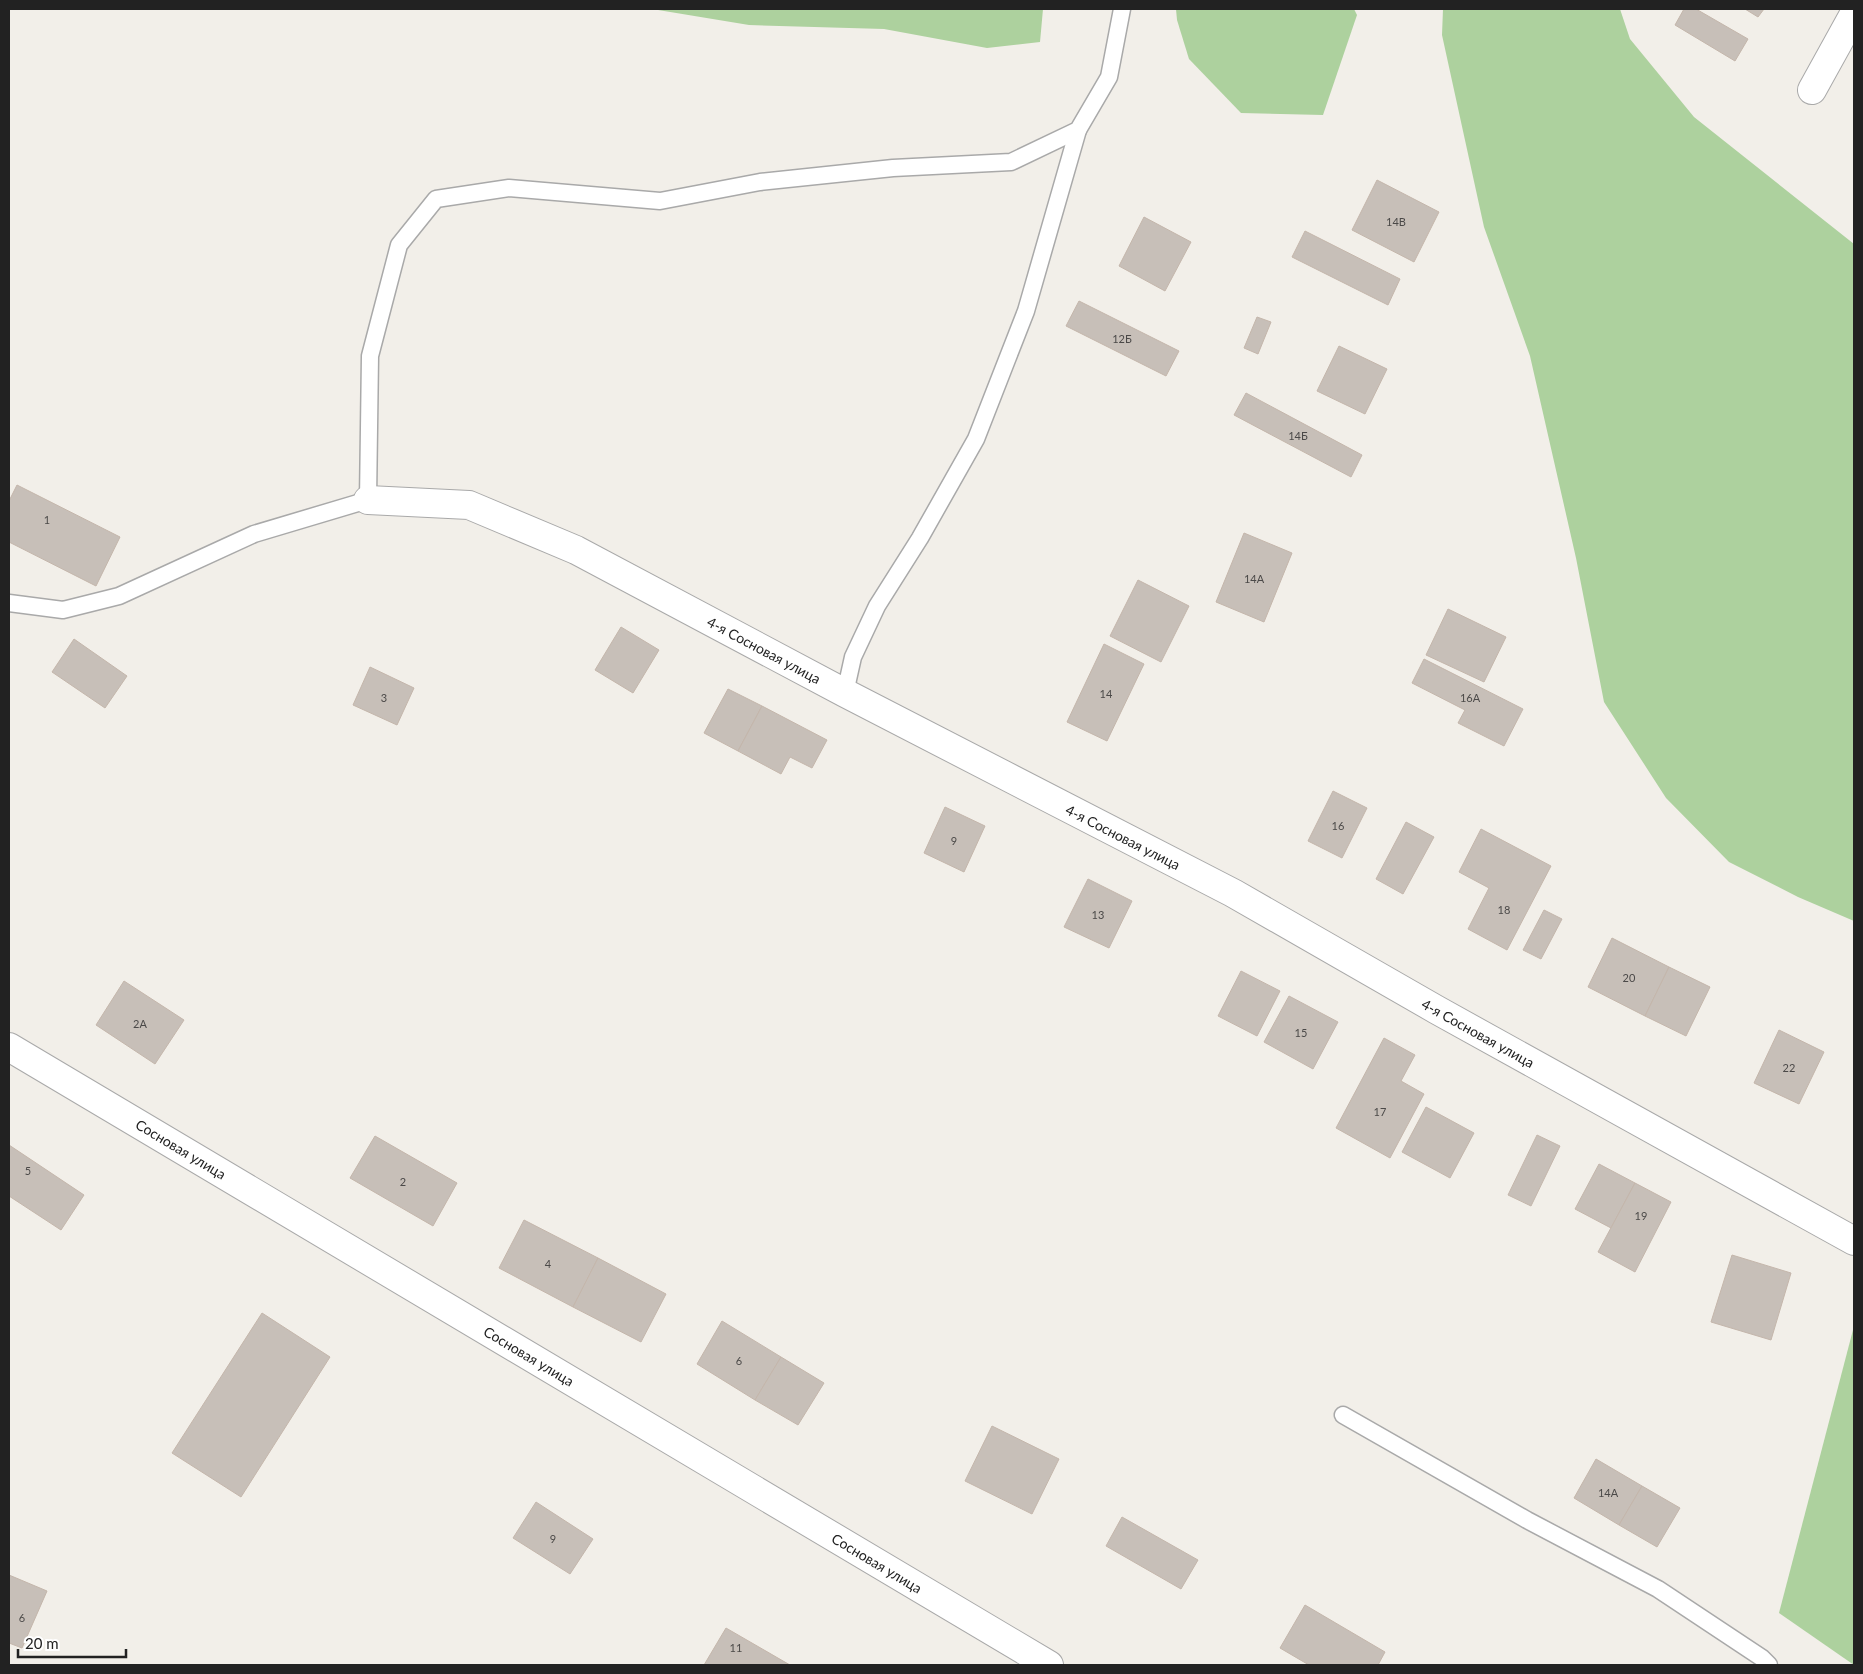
<svg xmlns="http://www.w3.org/2000/svg" width="1863" height="1674" viewBox="0 0 1863 1674" font-family="Lato,sans-serif">
  <rect width="100%" height="100%" fill="#f2efe9"/>
  <g fill="#add19e">
    <path d="M 652,9 L 1043,9 L 1040,42 L 987,48 L 884,29 L 749,25 Z"/>
    <path d="M 1176,9 L 1354,9 L 1357,15 L 1323,115 L 1241,113 L 1189,59 L 1177,20 Z"/>
    <path d="M 1443,9 L 1620,9 L 1630,39 L 1694,117 L 1854,244 L 1854,921 L 1798,897 L 1729,862 L 1666,798 L 1604,702 L 1576,558 L 1530,356 L 1484,227 L 1442,35 Z"/>
    <path d="M 1854,1326 L 1854,1665 L 1779,1613 Z"/>
  </g>
  <g fill="#c7bfb8" stroke="#c4b6ab">
    <path d="M 1684,9 L 1696,9 L 1748,39 L 1735,61 L 1675,25 Z"/>
    <path d="M 1745,9 L 1764,9 L 1758,17 Z"/>
    <path d="M 1377,180 L 1439,212 L 1414,262 L 1352,230 Z"/>
    <path d="M 1144,217 L 1191,242 L 1165,291 L 1119,266 Z"/>
    <path d="M 1305,231 L 1400,279 L 1388,305 L 1292,257 Z"/>
    <path d="M 1079,301 L 1179,351 L 1166,376 L 1066,326 Z"/>
    <path d="M 1257,317 L 1271,322 L 1258,354 L 1244,348 Z"/>
    <path d="M 1339,346 L 1387,369 L 1365,414 L 1317,391 Z"/>
    <path d="M 1246,393 L 1362,455 L 1351,477 L 1234,415 Z"/>
    <path d="M 17,485 L 120,537 L 96,586 L 9,542 L 9,501 Z"/>
    <path d="M 1244,533 L 1292,553 L 1264,622 L 1216,602 Z"/>
    <path d="M 1138,580 L 1189,606 L 1161,662 L 1110,636 Z"/>
    <path d="M 1448,609 L 1506,637 L 1484,682 L 1426,655 Z"/>
    <path d="M 621,627 L 659,650 L 633,693 L 595,670 Z"/>
    <path d="M 74,639 L 127,676 L 105,708 L 52,672 Z"/>
    <path d="M 1104,644 L 1144,664 L 1107,741 L 1067,722 Z"/>
    <path d="M 1424,659 L 1523,709 L 1504,746 L 1458,723 L 1465,710 L 1412,683 Z"/>
    <path d="M 370,667 L 414,688 L 397,725 L 353,705 Z"/>
    <path d="M 728,689 L 762,706 L 738,751 L 704,733 Z"/>
    <path d="M 762,706 L 827,740 L 812,768 L 790,757 L 781,774 L 738,751 Z"/>
    <path d="M 1333,791 L 1367,808 L 1342,858 L 1308,841 Z"/>
    <path d="M 945,807 L 985,826 L 964,872 L 924,853 Z"/>
    <path d="M 1406,822 L 1434,837 L 1403,894 L 1376,879 Z"/>
    <path d="M 1481,829 L 1551,866 L 1507,950 L 1468,929 L 1489,888 L 1459,872 Z"/>
    <path d="M 1088,879 L 1132,901 L 1109,948 L 1064,927 Z"/>
    <path d="M 1544,910 L 1562,919 L 1541,959 L 1523,950 Z"/>
    <path d="M 1612,938 L 1669,967 L 1645,1016 L 1588,987 Z"/>
    <path d="M 1669,967 L 1710,987 L 1686,1036 L 1645,1016 Z"/>
    <path d="M 1241,971 L 1280,991 L 1257,1036 L 1218,1016 Z"/>
    <path d="M 124,981 L 184,1020 L 155,1064 L 96,1025 Z"/>
    <path d="M 1289,996 L 1338,1022 L 1313,1069 L 1264,1042 Z"/>
    <path d="M 1779,1030 L 1824,1052 L 1799,1104 L 1754,1083 Z"/>
    <path d="M 1384,1038 L 1415,1055 L 1401,1081 L 1424,1094 L 1390,1158 L 1336,1128 Z"/>
    <path d="M 1426,1107 L 1474,1133 L 1450,1178 L 1402,1152 Z"/>
    <path d="M 1537,1135 L 1560,1146 L 1531,1206 L 1508,1195 Z"/>
    <path d="M 375,1136 L 457,1183 L 433,1226 L 350,1178 Z"/>
    <path d="M 9,1145 L 84,1195 L 61,1230 L 9,1196 Z"/>
    <path d="M 1599,1164 L 1635,1183 L 1611,1228 L 1575,1209 Z"/>
    <path d="M 1635,1183 L 1671,1202 L 1635,1272 L 1598,1252 Z"/>
    <path d="M 524,1220 L 598,1258 L 573,1307 L 499,1268 Z"/>
    <path d="M 1732,1255 L 1791,1273 L 1771,1340 L 1711,1322 Z"/>
    <path d="M 598,1258 L 666,1294 L 641,1342 L 573,1307 Z"/>
    <path d="M 262,1313 L 330,1357 L 241,1497 L 172,1453 Z"/>
    <path d="M 722,1321 L 781,1357 L 755,1400 L 697,1364 Z"/>
    <path d="M 781,1357 L 824,1383 L 798,1425 L 755,1400 Z"/>
    <path d="M 992,1426 L 1059,1459 L 1032,1514 L 965,1481 Z"/>
    <path d="M 1596,1459 L 1642,1486 L 1619,1525 L 1574,1498 Z"/>
    <path d="M 1642,1486 L 1680,1508 L 1657,1547 L 1619,1525 Z"/>
    <path d="M 536,1502 L 593,1539 L 570,1574 L 513,1538 Z"/>
    <path d="M 1122,1517 L 1198,1560 L 1181,1589 L 1106,1546 Z"/>
    <path d="M 9,1575 L 47,1591 L 22,1648 L 9,1643 Z"/>
    <path d="M 1305,1605 L 1385,1652 L 1378,1665 L 1309,1665 L 1280,1648 Z"/>
    <path d="M 726,1628 L 790,1665 L 704,1665 Z"/>
  </g>
  <g fill="none" stroke-linecap="round" stroke-linejoin="round">
    <g stroke="#a9a9a9" stroke-width="19">
      <g id="service">
        <path d="M 9,603 L 63,610 L 119,596 L 254,534 L 368,500 L 370,356 L 399,245 L 436,199 L 509,188 L 660,201 L 760,182 L 893,168 L 1011,162 L 1078,130 L 1109,77 L 1122,9"/>
        <path d="M 845,693 L 853,657 L 877,606 L 920,538 L 976,439 L 1026,311 L 1078,130"/>
        <path d="M 1343,1415 L 1527,1520 L 1658,1589 L 1762,1658 L 1769,1665"/>
      </g>
    </g>
    <g stroke="#a9a9a9" stroke-width="30">
      <g id="minor">
        <path d="M 1812,90 L 1854,14"/>
        <path d="M 368,500 L 469,505 L 576,550 L 845,693 L 1233,893 L 1437,1010 L 1854,1241"/>
        <path d="M 9,1047 L 1049,1665"/>
      </g>
    </g>
    <use href="#service" stroke="#fff" stroke-width="16"/>
    <use href="#minor" stroke="#fff" stroke-width="28"/>
  </g>
  <g text-anchor="middle" dominant-baseline="central" stroke-width="4" stroke-linejoin="round" paint-order="stroke">
    <g font-size="11" fill="#4b4948">
      <text x="1396" y="221">14В</text>
      <text x="1122" y="338">12Б</text>
      <text x="1298" y="435">14Б</text>
      <text x="47" y="519">1</text>
      <text x="1254" y="578">14А</text>
      <text x="1106" y="693">14</text>
      <text x="384" y="697">3</text>
      <text x="1470" y="697">16А</text>
      <text x="1338" y="825">16</text>
      <text x="954" y="840">9</text>
      <text x="1504" y="909">18</text>
      <text x="1098" y="914">13</text>
      <text x="1629" y="977">20</text>
      <text x="140" y="1023">2А</text>
      <text x="1301" y="1032">15</text>
      <text x="1789" y="1067">22</text>
      <text x="1380" y="1111">17</text>
      <text x="28" y="1170">5</text>
      <text x="403" y="1181">2</text>
      <text x="1641" y="1215">19</text>
      <text x="548" y="1263">4</text>
      <text x="739" y="1360">6</text>
      <text x="1608" y="1492">14А</text>
      <text x="553" y="1538">9</text>
      <text x="22" y="1617">6</text>
      <text x="736" y="1647">11</text>
    </g>
    <g font-size="14" fill="#222" stroke="#fff">
      <text transform="translate(764 650) rotate(28)">4-я Сосновая улица</text>
      <text transform="translate(1123 837) rotate(27)">4-я Сосновая улица</text>
      <text transform="translate(1478 1033) rotate(29)">4-я Сосновая улица</text>
      <text transform="translate(181 1149) rotate(31)">Сосновая улица</text>
      <text transform="translate(529 1356) rotate(31)">Сосновая улица</text>
      <text transform="translate(877 1563) rotate(31)">Сосновая улица</text>
    </g>
  </g>
  <rect width="1863" height="1674" fill="none" stroke="#222222" stroke-width="20"/>
  <path d="M18 1649v8h108v-8" fill="none" stroke="#222222" stroke-width="2.5"/>
  <text x="25" y="1649" font-size="15" fill="#222222" stroke="#ffffff" stroke-width="4" paint-order="stroke">20 m</text>
</svg>
